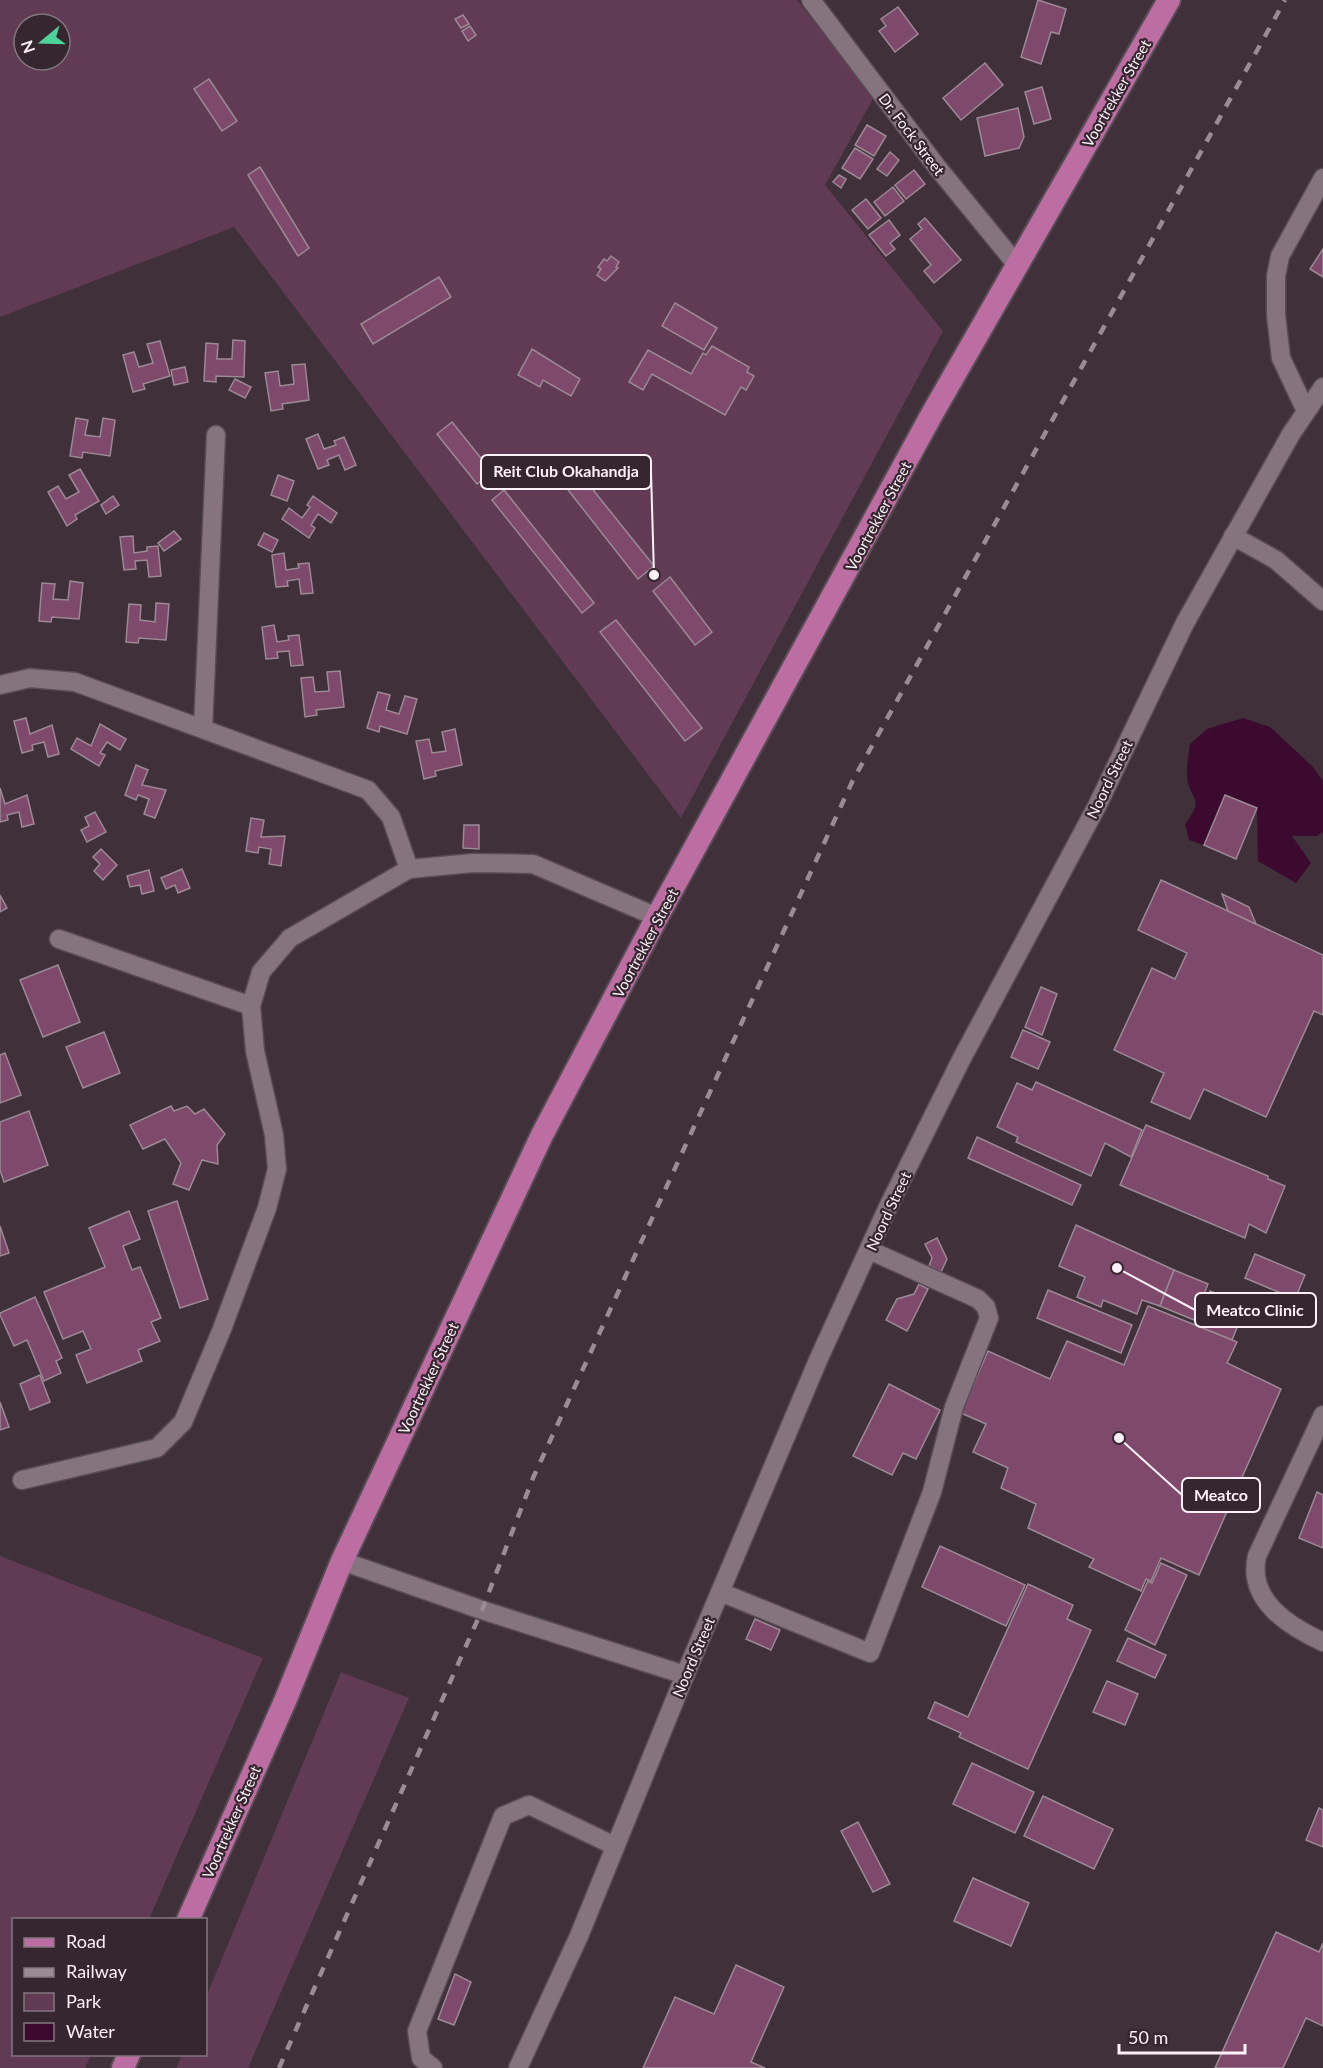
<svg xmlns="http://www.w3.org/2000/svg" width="1323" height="2068" viewBox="0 0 1323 2068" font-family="Lato,sans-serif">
  <rect width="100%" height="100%" fill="#3f3039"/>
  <g fill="#613b54" fill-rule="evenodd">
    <path d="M 0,0 L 797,0 L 874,97 L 825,185 L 943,331 L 681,818 L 234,227 L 0,317 ZM 24,24 L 60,24 L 60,60 L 24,60 Z"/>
    <path d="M 0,1556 L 263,1658 L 149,1919 L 14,1920 L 14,2054 L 91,2055 L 85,2068 L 0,2068 Z"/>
    <path d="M 341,1672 L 409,1698 L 248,2068 L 176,2068 L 182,2055 L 206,2054 L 206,1997 Z"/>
  </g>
  <path fill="#3c0a2e" d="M 1243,718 L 1270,727 L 1313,767 L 1323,781 L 1323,832 L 1317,836 L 1292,836 L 1311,863 L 1296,883 L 1258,861 L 1257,808 L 1225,795 L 1204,845 L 1189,840 L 1185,824 C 1206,796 1190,802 1187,777 C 1186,766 1189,754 1190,744 L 1207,729 Z"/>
  <g fill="#7f496c" stroke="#9b8994" stroke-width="1.5">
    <path d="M 1038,0 L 1066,9 L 1059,34 L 1051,32 L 1041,64 L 1021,57 Z"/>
    <path d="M 898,7 L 918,34 L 895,52 L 879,31 L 886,26 L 881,19 Z"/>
    <path d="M 463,15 L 469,24 L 461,28 L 455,19 Z"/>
    <path d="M 470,26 L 476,35 L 468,41 L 462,31 Z"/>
    <path d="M 985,63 L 1003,85 L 961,120 L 943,98 Z"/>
    <path d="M 209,79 L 237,121 L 222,131 L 194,89 Z"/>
    <path d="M 1042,87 L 1051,119 L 1034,124 L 1025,92 Z"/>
    <path d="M 1018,108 L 1024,137 L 1019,148 L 985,156 L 977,118 Z"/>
    <path d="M 867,125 L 886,136 L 874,156 L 855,145 Z"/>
    <path d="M 855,148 L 873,159 L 860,179 L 842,168 Z"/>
    <path d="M 890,152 L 899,160 L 887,176 L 877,169 Z"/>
    <path d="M 260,167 L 309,248 L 298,256 L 248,175 Z"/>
    <path d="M 914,170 L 925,184 L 906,199 L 895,185 Z"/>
    <path d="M 839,175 L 846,179 L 841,188 L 833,182 Z"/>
    <path d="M 893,187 L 904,201 L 885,216 L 874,202 Z"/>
    <path d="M 866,199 L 881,218 L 868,229 L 852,210 Z"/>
    <path d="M 925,218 L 961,260 L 934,283 L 924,271 L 931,265 L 910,239 L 922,229 L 918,224 Z"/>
    <path d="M 889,220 L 900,235 L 890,243 L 895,249 L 886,256 L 869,235 Z"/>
    <path d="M 1323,249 L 1323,277 L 1310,269 Z"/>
    <path d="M 611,256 L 619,262 L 616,267 L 618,268 L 605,281 L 597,275 L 601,269 L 598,267 L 604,259 L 607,261 Z"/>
    <path d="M 439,277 L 451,297 L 373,344 L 361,324 Z"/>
    <path d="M 675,303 L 717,328 L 704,350 L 662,326 Z"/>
    <path d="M 233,340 L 245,341 L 244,377 L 216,376 L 216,382 L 204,381 L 206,343 L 218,344 L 217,359 L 232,359 Z"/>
    <path d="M 160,341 L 170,376 L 143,384 L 145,389 L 133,392 L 123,355 L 134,352 L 139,367 L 153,363 L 147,344 Z"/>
    <path d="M 712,346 L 749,367 L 747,372 L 754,376 L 746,390 L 741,387 L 725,415 L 652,374 L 643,390 L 629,382 L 648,350 L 691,374 L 703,353 L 706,355 Z"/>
    <path d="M 532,349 L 580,379 L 571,396 L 543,380 L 540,387 L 518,375 Z"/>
    <path d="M 305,364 L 309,400 L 282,404 L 283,409 L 271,411 L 265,373 L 278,371 L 280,386 L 294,384 L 292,365 Z"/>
    <path d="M 185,367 L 188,382 L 174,385 L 171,370 Z"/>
    <path d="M 235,379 L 251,387 L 245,398 L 229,390 Z"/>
    <path d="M 76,418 L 88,420 L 85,435 L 100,437 L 103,418 L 115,420 L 110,456 L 83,452 L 82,458 L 70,456 Z"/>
    <path d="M 452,422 L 492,472 L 477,484 L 437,434 Z"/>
    <path d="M 318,434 L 324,449 L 336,445 L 334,441 L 344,437 L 356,465 L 345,470 L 339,455 L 327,460 L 329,465 L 318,469 L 306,439 Z"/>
    <path d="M 570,461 L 654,566 L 638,579 L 561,481 L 565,478 L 559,469 Z"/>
    <path d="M 80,469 L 99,501 L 75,515 L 77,519 L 67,526 L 48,492 L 58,486 L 66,499 L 79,492 L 69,475 Z"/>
    <path d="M 278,475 L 294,481 L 287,501 L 271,495 Z"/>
    <path d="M 504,490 L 594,603 L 582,613 L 492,500 Z"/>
    <path d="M 113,496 L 119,505 L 106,514 L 101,505 Z"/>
    <path d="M 313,496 L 337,513 L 331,523 L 318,514 L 311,525 L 315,528 L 309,538 L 282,519 L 289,508 L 302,518 L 310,507 L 307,505 Z"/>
    <path d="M 174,531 L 181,539 L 164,551 L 158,543 Z"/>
    <path d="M 264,533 L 278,540 L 272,552 L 258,545 Z"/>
    <path d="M 133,536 L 134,553 L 147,551 L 147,547 L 158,546 L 161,576 L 149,577 L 147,560 L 135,561 L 136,569 L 124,570 L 120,537 Z"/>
    <path d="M 284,553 L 286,570 L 299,568 L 298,564 L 309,563 L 313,593 L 301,594 L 299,579 L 287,581 L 288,586 L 276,587 L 272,555 Z"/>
    <path d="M 670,577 L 712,632 L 695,645 L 653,591 Z"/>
    <path d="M 70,581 L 83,583 L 79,619 L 52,617 L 51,622 L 39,621 L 42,583 L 55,584 L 53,599 L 68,600 Z"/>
    <path d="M 156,603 L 169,604 L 166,640 L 139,638 L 138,643 L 126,642 L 129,604 L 141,605 L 140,620 L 155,622 Z"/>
    <path d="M 616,620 L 702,728 L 685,741 L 600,632 Z"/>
    <path d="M 274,625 L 277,642 L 289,640 L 288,636 L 299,635 L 303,665 L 291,666 L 289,651 L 277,652 L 278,658 L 266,659 L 262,627 Z"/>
    <path d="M 340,671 L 344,707 L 316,710 L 317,715 L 305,717 L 301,678 L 313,677 L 315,692 L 329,691 L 327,672 Z"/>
    <path d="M 378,692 L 390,695 L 386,710 L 399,714 L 405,696 L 417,699 L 407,734 L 380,726 L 379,732 L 367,728 Z"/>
    <path d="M 26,718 L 30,734 L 52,725 L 59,754 L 48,757 L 44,742 L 32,745 L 33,750 L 22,753 L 14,721 Z"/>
    <path d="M 100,724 L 126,739 L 120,750 L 107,742 L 100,753 L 105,755 L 99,766 L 71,749 L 77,738 L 91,746 Z"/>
    <path d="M 455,729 L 462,765 L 435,771 L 436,776 L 424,779 L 416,741 L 429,739 L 432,753 L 446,751 L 442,732 Z"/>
    <path d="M 136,765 L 148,770 L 142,785 L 166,790 L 155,818 L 144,814 L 149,799 L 138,795 L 136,800 L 125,795 Z"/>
    <path d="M 0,788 L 5,804 L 27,795 L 34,824 L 22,827 L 19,812 L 7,815 L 8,820 L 0,822 Z"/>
    <path d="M 1225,795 L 1257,808 L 1236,859 L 1204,845 Z"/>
    <path d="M 95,812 L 106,832 L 87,842 L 81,830 L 89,826 L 85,817 Z"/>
    <path d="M 251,818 L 264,820 L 261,837 L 285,836 L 281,866 L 269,864 L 271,849 L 259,847 L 258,853 L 246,851 Z"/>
    <path d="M 464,825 L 479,825 L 479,849 L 463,848 Z"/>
    <path d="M 101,849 L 117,865 L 103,880 L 94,871 L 100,864 L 93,857 Z"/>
    <path d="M 182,869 L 190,888 L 178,893 L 175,885 L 166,889 L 161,878 Z"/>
    <path d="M 149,870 L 154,891 L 142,894 L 140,885 L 130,887 L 127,876 Z"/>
    <path d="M 1161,880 L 1323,955 L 1323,1015 L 1314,1011 L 1266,1117 L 1204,1089 L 1190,1119 L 1151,1102 L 1164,1073 L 1114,1050 L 1152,968 L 1175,979 L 1187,953 L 1138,930 Z"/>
    <path d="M 1222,894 L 1249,907 L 1256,924 L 1228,911 Z"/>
    <path d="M 0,895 L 7,908 L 0,912 Z"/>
    <path d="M 58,965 L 80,1022 L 43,1037 L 20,980 Z"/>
    <path d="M 1041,987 L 1057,994 L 1042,1035 L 1025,1027 Z"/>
    <path d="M 1023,1030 L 1050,1042 L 1038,1069 L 1011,1057 Z"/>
    <path d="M 104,1032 L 120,1073 L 83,1088 L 66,1047 Z"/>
    <path d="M 5,1053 L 21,1095 L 0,1103 L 0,1055 Z"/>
    <path d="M 1036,1082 L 1142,1130 L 1131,1157 L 1105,1143 L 1091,1176 L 1016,1142 L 1018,1137 L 997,1127 L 1017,1083 L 1032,1090 Z"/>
    <path d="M 171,1106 L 174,1111 L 187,1106 L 195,1114 L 204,1109 L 225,1134 L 217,1145 L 218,1164 L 202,1160 L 189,1190 L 173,1184 L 181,1163 L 165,1139 L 143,1149 L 130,1125 Z"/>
    <path d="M 29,1111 L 48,1165 L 4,1182 L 0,1170 L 0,1122 Z"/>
    <path d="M 1146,1125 L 1268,1176 L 1268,1179 L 1285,1186 L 1266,1233 L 1249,1224 L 1245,1238 L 1120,1185 Z"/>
    <path d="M 977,1137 L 1081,1185 L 1072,1205 L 968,1158 Z"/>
    <path d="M 177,1201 L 208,1299 L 180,1308 L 148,1211 Z"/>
    <path d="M 129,1211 L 140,1239 L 123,1246 L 132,1270 L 140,1267 L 161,1318 L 151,1322 L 160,1341 L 138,1350 L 142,1361 L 87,1383 L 76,1355 L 91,1349 L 83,1331 L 63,1339 L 44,1292 L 105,1267 L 89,1228 Z"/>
    <path d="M 1076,1225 L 1174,1270 L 1160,1306 L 1142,1300 L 1137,1314 L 1103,1300 L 1101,1307 L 1077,1297 L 1085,1277 L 1059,1266 Z"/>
    <path d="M 0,1226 L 9,1253 L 0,1256 Z"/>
    <path d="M 937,1238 L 947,1259 L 941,1272 L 929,1266 L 932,1258 L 925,1244 Z"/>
    <path d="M 1255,1254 L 1305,1275 L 1295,1299 L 1245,1278 Z"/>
    <path d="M 1174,1270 L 1208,1284 L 1194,1320 L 1160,1306 Z"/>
    <path d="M 919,1284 L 928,1289 L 907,1331 L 886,1320 L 897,1299 L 914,1294 Z"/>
    <path d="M 1048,1290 L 1132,1325 L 1121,1353 L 1037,1318 Z"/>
    <path d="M 1210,1291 L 1246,1305 L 1232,1340 L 1196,1326 Z"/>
    <path d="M 35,1297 L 62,1358 L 56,1361 L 61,1373 L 44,1381 L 27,1340 L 14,1346 L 0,1315 L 0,1313 Z"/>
    <path d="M 1148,1306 L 1237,1342 L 1227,1363 L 1281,1389 L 1199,1575 L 1161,1558 L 1151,1581 L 1146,1579 L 1141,1591 L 1089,1567 L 1094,1559 L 1028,1528 L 1036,1504 L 1001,1488 L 1008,1468 L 973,1452 L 986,1424 L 961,1413 L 988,1351 L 1050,1379 L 1067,1341 L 1124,1365 Z"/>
    <path d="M 40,1375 L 50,1402 L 30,1410 L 20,1384 Z"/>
    <path d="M 889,1384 L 940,1410 L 916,1459 L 903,1453 L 892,1475 L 853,1456 Z"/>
    <path d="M 0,1402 L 9,1427 L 0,1430 Z"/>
    <path d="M 1317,1492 L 1323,1495 L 1323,1548 L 1299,1538 Z"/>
    <path d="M 940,1546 L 1025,1585 L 1006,1626 L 922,1587 Z"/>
    <path d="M 1161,1563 L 1187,1575 L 1155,1645 L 1125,1630 L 1148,1581 L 1152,1583 Z"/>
    <path d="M 1028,1584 L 1073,1605 L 1067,1619 L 1091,1630 L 1028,1769 L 959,1737 L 961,1733 L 928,1718 L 935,1702 L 968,1717 Z"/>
    <path d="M 755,1619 L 780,1630 L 771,1650 L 746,1639 Z"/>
    <path d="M 1128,1638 L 1166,1655 L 1155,1678 L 1117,1661 Z"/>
    <path d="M 1107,1681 L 1138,1694 L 1125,1725 L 1093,1712 Z"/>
    <path d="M 972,1763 L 1034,1792 L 1015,1833 L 953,1804 Z"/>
    <path d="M 1043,1796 L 1113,1829 L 1094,1869 L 1024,1836 Z"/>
    <path d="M 1319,1808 L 1323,1810 L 1323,1847 L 1306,1840 Z"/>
    <path d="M 858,1822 L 890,1884 L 873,1892 L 841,1831 Z"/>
    <path d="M 973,1878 L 1029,1903 L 1011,1946 L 954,1921 Z"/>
    <path d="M 1276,1932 L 1319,1952 L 1323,1943 L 1323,2026 L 1306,2018 L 1283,2068 L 1215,2068 Z"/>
    <path d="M 736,1965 L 784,1987 L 751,2062 L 765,2068 L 643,2068 L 675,1997 L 714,2014 Z"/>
    <path d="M 455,1974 L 471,1982 L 454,2025 L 438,2019 Z"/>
  </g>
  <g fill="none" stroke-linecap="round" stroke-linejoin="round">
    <g stroke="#584c54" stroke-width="21">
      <g id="minor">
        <path d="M 811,0 L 937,167 L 1017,265"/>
        <path d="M 1306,411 L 1281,358 L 1276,315 L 1276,276 L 1280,256 L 1323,178"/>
        <path d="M 1233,536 L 1276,560 L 1323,601"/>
        <path d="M 0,685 L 30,678 L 75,682 L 368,790 L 391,817 L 409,869"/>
        <path d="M 203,729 L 216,435"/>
        <path d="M 59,939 L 251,1006"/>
        <path d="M 1323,1415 L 1257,1556 C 1247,1600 1288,1626 1323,1642"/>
        <path d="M 22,1480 L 157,1448 L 183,1422 L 222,1329 L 267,1208 L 277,1169 L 274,1135 L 255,1051 L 251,1006 L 261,972 L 290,938 L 409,869 L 473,863 L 533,864 L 657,917"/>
        <path d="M 342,1561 L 482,1610 L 685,1675"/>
        <path d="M 720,1592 L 870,1653 L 932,1492 L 954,1407 L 989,1318 L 986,1307 L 978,1299 L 869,1250"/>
        <path d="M 433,2068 L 421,2058 L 417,2031 L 503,1816 L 529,1805 L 615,1846"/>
        <path d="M 518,2068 L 579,1936 L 685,1675 L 819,1358 L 888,1207 L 961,1060 L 1097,806 L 1185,623 L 1291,434 L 1323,387"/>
      </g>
    </g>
    <g stroke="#584c54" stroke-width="26">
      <g id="major">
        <path d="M 188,1920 L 285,1701 L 342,1561 L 542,1135 L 657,917 L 932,414 L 1169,0"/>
        <path d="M 123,2068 L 129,2054"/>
      </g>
    </g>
    <use href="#minor" stroke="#85747e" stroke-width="18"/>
    <use href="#major" stroke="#bc6da2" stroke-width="22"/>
    <path stroke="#998c94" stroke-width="4.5" stroke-dasharray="10 10" stroke-linecap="butt" d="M 279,2068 L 482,1610 L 533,1478 L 853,780 L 1285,0"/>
  </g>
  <g text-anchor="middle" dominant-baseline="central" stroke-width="4.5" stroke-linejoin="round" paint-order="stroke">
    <g font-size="15" fill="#fbf1f7" stroke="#35262f">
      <text transform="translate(1116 93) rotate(-60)">Voortrekker Street</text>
      <text transform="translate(912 134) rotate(53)">Dr. Fock Street</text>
      <text transform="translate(878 516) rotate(-62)">Voortrekker Street</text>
      <text transform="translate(1109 779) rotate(-64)">Noord Street</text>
      <text transform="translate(645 943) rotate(-62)">Voortrekker Street</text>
      <text transform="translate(888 1211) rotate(-65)">Noord Street</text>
      <text transform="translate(428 1378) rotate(-65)">Voortrekker Street</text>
      <text transform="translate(693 1657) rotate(-67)">Noord Street</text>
      <text transform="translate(231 1822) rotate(-66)">Voortrekker Street</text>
    </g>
  </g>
  <path fill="none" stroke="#fbf1f7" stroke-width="2" d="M654 575L651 472M1117 1268L1195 1310M1119 1438L1182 1495"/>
  <g fill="#fbf1f7" stroke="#35262f" stroke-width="2">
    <circle cx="654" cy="575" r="6"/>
    <circle cx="1117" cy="1268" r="6"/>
    <circle cx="1119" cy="1438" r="6"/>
  </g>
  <g fill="#35262f" stroke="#fbf1f7" stroke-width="2">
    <rect x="481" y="455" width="170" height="34" rx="6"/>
    <rect x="1195" y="1293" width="121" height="34" rx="6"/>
    <rect x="1182" y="1478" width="78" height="34" rx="6"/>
  </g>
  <g font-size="16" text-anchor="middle" font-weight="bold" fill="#fbf1f7">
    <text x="566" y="477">Reit Club Okahandja</text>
    <text x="1255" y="1316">Meatco Clinic</text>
    <text x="1221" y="1501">Meatco</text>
  </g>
  <rect x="12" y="1918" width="195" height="138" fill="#35262f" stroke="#84777f" stroke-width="1.5"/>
  <rect x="24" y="1938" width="30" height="9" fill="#bc6da2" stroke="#84777f" stroke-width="1.5"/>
  <text x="66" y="1948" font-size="18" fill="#fbf1f7">Road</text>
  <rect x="24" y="1968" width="30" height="9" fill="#998c94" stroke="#84777f" stroke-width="1.5"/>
  <text x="66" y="1978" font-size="18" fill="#fbf1f7">Railway</text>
  <rect x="24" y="1993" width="30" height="18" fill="#613b54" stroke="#84777f" stroke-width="1.5"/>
  <text x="66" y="2008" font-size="18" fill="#fbf1f7">Park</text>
  <rect x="24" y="2023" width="30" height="18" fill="#3c0a2e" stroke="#84777f" stroke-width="1.5"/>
  <text x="66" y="2038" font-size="18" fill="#fbf1f7">Water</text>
  <g transform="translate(42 42) rotate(251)"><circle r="28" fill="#35262f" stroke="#84777f" stroke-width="1.5"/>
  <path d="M0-4.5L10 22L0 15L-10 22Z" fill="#4dd39a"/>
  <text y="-9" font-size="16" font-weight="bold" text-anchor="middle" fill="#fbf1f7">N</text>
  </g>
  <path d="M1119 2044v9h126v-9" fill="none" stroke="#fbf1f7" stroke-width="3"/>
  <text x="1128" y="2044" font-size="18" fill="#fbf1f7" stroke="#35262f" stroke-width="4.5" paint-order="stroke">50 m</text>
</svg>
